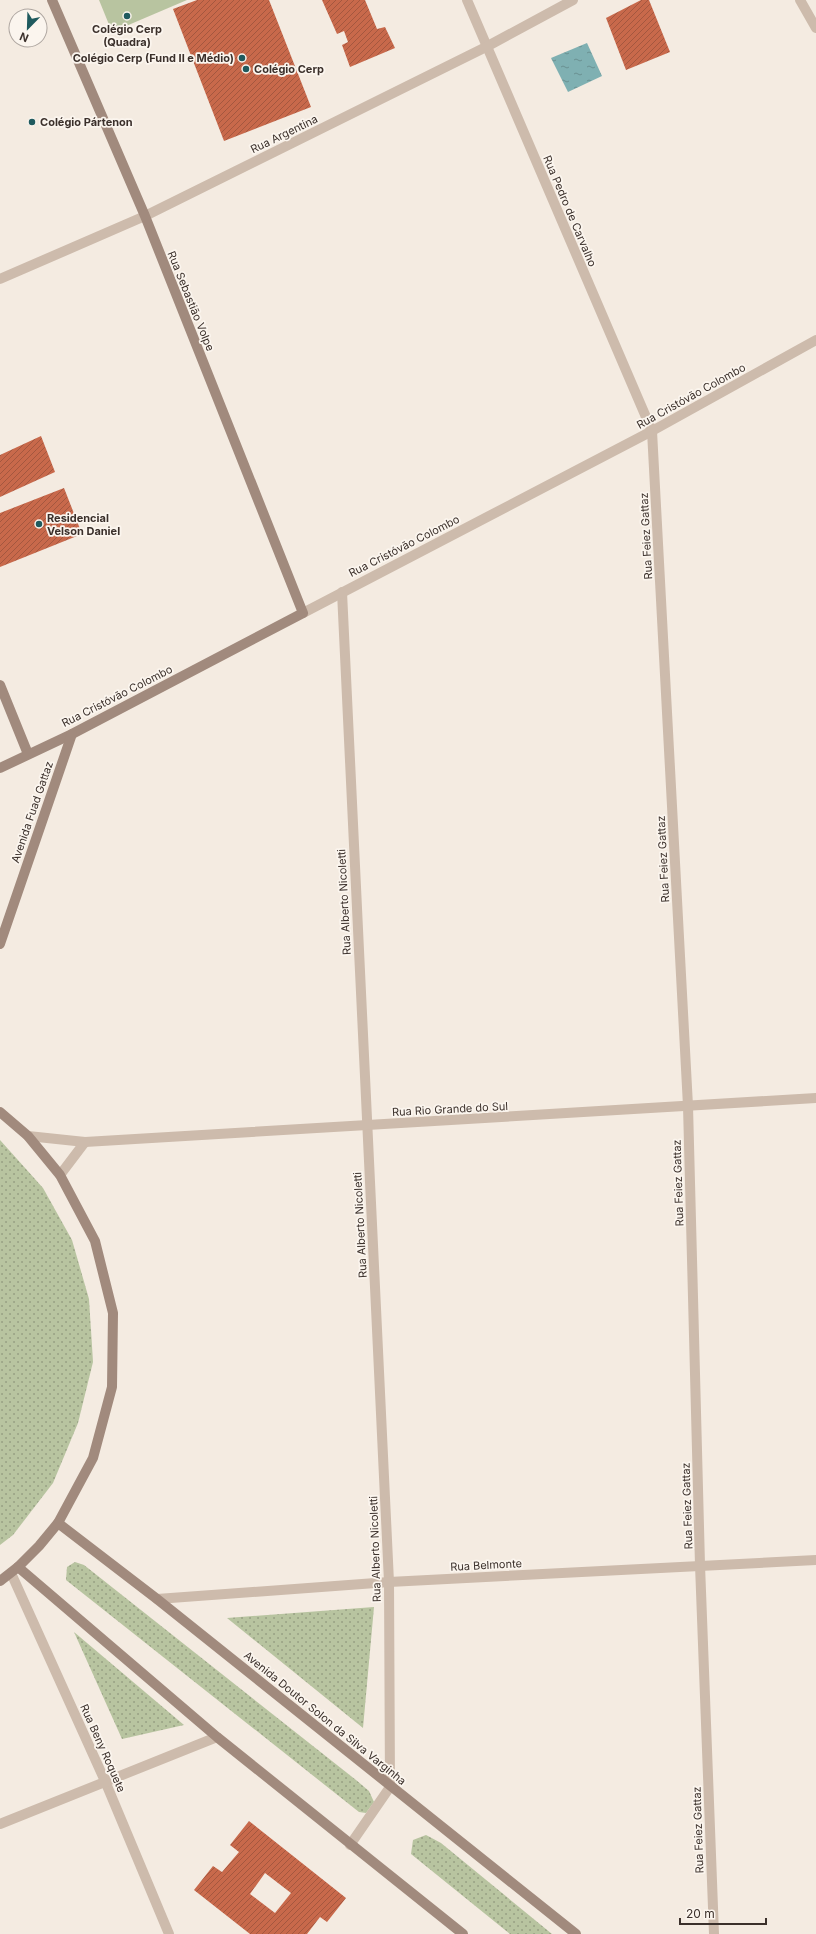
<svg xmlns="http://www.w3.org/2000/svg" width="816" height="1934" viewBox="0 0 816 1934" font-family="Inter,sans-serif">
  <defs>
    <pattern id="grass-dots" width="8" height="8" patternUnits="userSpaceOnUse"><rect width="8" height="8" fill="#b8c4a0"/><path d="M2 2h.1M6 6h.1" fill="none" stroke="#97a083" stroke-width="1.8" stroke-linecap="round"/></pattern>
    <pattern id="water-ripples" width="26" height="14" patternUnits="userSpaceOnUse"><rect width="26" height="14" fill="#7fb0b2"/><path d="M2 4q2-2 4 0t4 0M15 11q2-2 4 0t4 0" fill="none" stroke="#699091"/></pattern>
    <pattern id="building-hatch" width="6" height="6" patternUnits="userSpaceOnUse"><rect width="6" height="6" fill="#c8694b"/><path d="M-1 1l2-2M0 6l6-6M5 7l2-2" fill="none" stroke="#a4573f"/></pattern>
  </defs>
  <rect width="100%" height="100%" fill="#f4ebe1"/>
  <g fill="url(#grass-dots)">
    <path d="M 0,1140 L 43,1188 L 72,1240 L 89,1299 L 93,1362 L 78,1423 L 53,1483 L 13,1535 L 0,1545 Z"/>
    <path d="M 75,1562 L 84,1565 L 356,1780 L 369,1791 L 374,1802 L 366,1813 L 359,1812 L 66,1580 L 67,1567 Z"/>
    <path d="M 374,1607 L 363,1728 L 227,1618 Z"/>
    <path d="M 74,1632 L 184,1725 L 122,1739 Z"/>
    <path d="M 426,1835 L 441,1843 L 552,1934 L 510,1934 L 411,1854 L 413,1840 Z"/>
  </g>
  <path fill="#b8c4a0" d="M 99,0 L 187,0 L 112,32 Z"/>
  <path fill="url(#water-ripples)" d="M 587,43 L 602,76 L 568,92 L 551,58 Z"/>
  <g fill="url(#building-hatch)" fill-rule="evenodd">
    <path d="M 197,0 L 269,0 L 311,107 L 224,141 L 173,9 Z"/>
    <path d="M 322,0 L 365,0 L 377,29 L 385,27 L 395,48 L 350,67 L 342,45 L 348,42 L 344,31 L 337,34 Z"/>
    <path d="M 641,0 L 649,0 L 670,52 L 626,70 L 606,18 Z"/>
    <path d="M 41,436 L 55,472 L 0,497 L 0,455 Z"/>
    <path d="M 64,488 L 82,534 L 0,567 L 0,513 Z"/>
    <path d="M 249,1821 L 346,1898 L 327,1922 L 320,1917 L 307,1934 L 250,1934 L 194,1890 L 213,1866 L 222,1872 L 239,1852 L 230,1845 ZM 265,1873 L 291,1893 L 275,1913 L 250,1894 Z"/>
  </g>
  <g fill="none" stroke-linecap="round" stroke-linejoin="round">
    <g stroke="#cdbbac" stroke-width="10">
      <path d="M 467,0 L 652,431 L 688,1106 L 700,1565 L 714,1934"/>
      <path d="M 800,0 L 816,28"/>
      <path d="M 0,279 L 145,216 L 486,47 L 573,0"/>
      <path d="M 342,592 L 389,1582 L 390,1787 L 350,1845"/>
      <path d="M 28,1136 L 85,1142 L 816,1098"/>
      <path d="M 60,1175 L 85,1142"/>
      <path d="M 11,1573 L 105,1781 L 169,1934"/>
      <path d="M 157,1599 L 389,1582 L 816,1560"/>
      <path d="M 0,1824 L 217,1737"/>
    </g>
    <path stroke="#cdbbac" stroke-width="10" d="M 303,613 L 652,431 L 816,340"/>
    <g stroke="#a18a7d" stroke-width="10">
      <path d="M 0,685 L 28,754"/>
      <path d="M 0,768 L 72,734 L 303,613 L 145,216 L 52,0"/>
      <path d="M 0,944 L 72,734"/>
      <path d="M 0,1112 L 28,1136 L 60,1175 L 95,1241 L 113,1313 L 112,1387 L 93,1458 L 58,1523 L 39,1546 L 18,1567 L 0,1581"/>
      <path d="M 58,1523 L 157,1599 L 576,1934"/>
      <path d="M 18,1567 L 217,1737 L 463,1934"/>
    </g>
  </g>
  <g fill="#1f5a5e" stroke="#fbf5ee" stroke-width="1.5">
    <circle cx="127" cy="16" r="4"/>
    <circle cx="242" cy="58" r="4"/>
    <circle cx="246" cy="69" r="4"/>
    <circle cx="32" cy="122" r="4"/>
    <circle cx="39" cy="524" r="4"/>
  </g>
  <g text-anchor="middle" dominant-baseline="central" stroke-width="3.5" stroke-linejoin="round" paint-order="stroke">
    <g font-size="11" font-weight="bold" fill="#3b302b" stroke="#fbf5ee" text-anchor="start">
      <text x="127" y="29" text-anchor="middle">Colégio Cerp<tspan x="127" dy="13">(Quadra)</tspan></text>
      <text x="234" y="58" text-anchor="end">Colégio Cerp (Fund II e Médio)</text>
      <text x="254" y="69">Colégio Cerp</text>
      <text x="40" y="122">Colégio Pártenon</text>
      <text x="47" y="518">Residencial<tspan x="47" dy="13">Velson Daniel</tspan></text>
    </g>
    <g font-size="11" fill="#3b302b" stroke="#fbf5ee">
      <text transform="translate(284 134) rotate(-26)">Rua Argentina</text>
      <text transform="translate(570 211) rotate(67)">Rua Pedro de Carvalho</text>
      <text transform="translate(191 301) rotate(68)">Rua Sebastião Volpe</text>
      <text transform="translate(691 396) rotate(-29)">Rua Cristóvão Colombo</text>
      <text transform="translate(646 536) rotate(-93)">Rua Feiez Gattaz</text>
      <text transform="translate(404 546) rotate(-27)">Rua Cristóvão Colombo</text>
      <text transform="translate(117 696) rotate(-27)">Rua Cristóvão Colombo</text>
      <text transform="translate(32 812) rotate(-71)">Avenida Fuad Gattaz</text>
      <text transform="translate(663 859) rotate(-93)">Rua Feiez Gattaz</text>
      <text transform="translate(344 902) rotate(-93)">Rua Alberto Nicoletti</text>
      <text transform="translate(450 1109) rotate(-3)">Rua Rio Grande do Sul</text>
      <text transform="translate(678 1183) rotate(-92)">Rua Feiez Gattaz</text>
      <text transform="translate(360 1225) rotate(-93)">Rua Alberto Nicoletti</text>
      <text transform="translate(687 1506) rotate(-92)">Rua Feiez Gattaz</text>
      <text transform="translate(375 1549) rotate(-92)">Rua Alberto Nicoletti</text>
      <text transform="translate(486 1565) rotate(-3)">Rua Belmonte</text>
      <text transform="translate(325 1718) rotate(39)">Avenida Doutor Solon da Silva Varginha</text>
      <text transform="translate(103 1748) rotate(66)">Rua Beny Roquete</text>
      <text transform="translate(698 1830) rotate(-92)">Rua Feiez Gattaz</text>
    </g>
  </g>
  <g transform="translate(28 28) rotate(203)"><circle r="19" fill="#fbf5ee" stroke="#aea6a0"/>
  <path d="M0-3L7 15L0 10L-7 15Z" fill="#1f5a5e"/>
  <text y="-6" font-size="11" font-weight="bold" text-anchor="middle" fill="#3b302b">N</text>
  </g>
  <path d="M680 1918v6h86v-6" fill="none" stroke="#3b302b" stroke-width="2"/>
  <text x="686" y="1918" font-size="12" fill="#3b302b" stroke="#fbf5ee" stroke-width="3" paint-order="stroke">20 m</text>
</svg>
